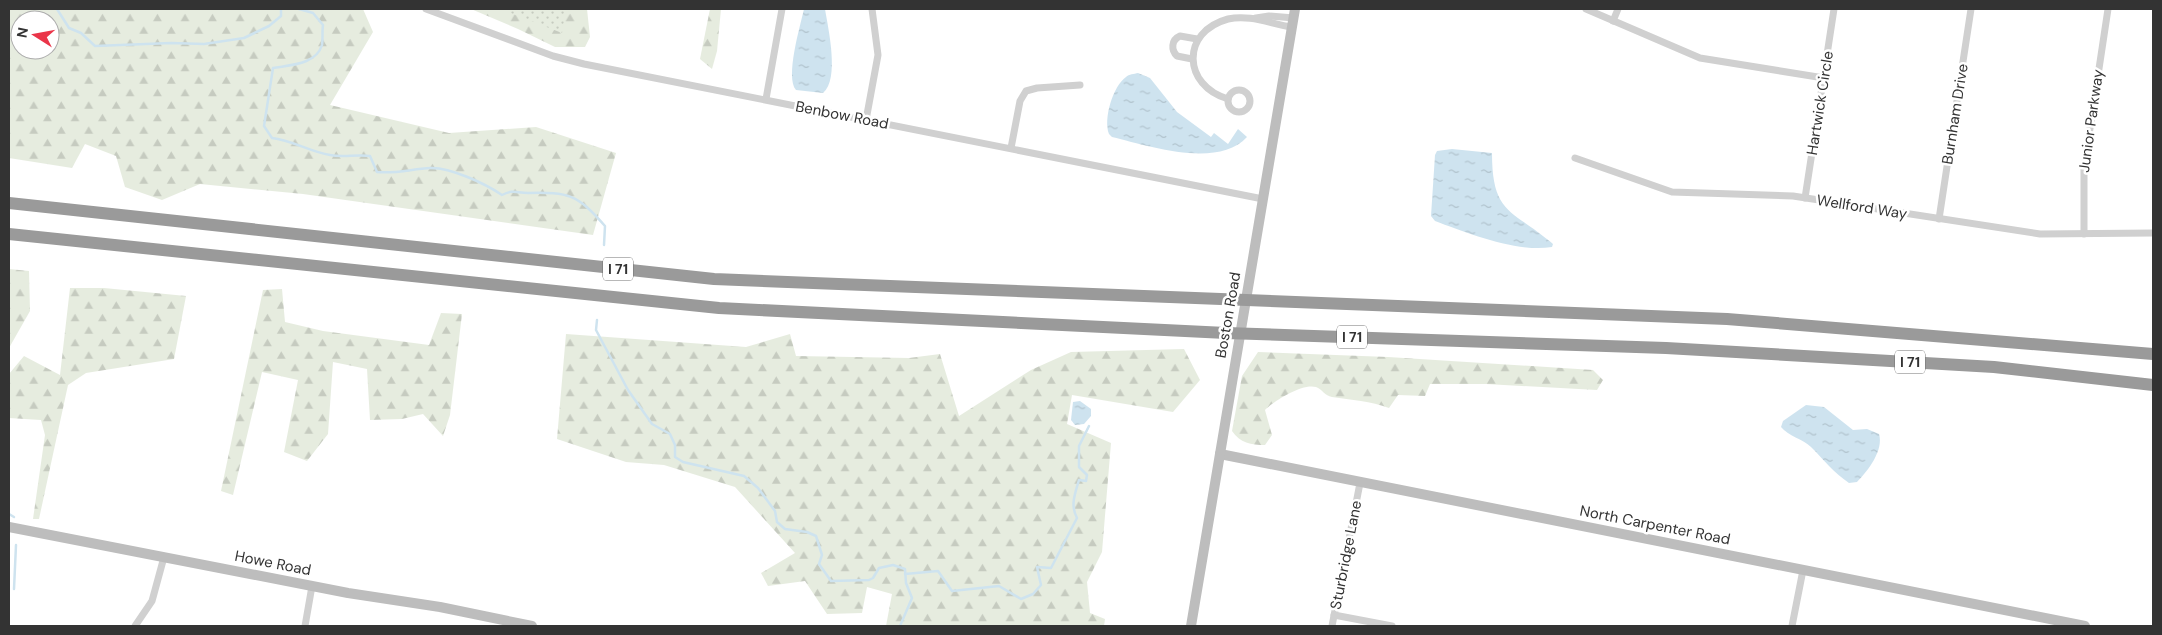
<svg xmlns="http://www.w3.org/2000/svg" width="2162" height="635" viewBox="0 0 2162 635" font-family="'DM Sans',sans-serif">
  <defs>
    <pattern id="forest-firs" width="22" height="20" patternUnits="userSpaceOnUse" patternTransform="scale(1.25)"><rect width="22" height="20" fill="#e6ecdf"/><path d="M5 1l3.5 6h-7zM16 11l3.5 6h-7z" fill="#c6cbc0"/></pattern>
    <pattern id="park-dots" width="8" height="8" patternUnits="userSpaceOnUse" patternTransform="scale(1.25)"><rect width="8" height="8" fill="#e6ecdf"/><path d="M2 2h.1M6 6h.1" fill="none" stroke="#c6cbc0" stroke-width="1.8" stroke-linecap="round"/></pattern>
    <pattern id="water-ripples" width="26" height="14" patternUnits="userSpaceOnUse" patternTransform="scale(1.25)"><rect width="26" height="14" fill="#cee3ef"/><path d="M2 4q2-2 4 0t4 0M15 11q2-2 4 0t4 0" fill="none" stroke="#b1c3cd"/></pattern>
  </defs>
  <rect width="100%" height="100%" fill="#fff"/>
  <g fill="url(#forest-firs)" fill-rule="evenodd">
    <path d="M 9,9 L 363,9 L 373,32 L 330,105 L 449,133 L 536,127 L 616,153 L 593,235 L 303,194 L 200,184 L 162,200 L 125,187 L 116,156 L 85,144 L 72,168 L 9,158 ZM 20,20 L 50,20 L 50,50 L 20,50 Z"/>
    <path d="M 471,9 L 587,9 L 590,37 L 585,47 L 555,47 L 518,29 Z"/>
    <path d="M 710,9 L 721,9 L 717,51 L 712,69 L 700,59 Z"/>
    <path d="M 9,269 L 29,271 L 30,311 L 9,348 Z"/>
    <path d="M 70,288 L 104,288 L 186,296 L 174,359 L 86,373 L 68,385 L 39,519 L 33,519 L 45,435 L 41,420 L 9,418 L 9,374 L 24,356 L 60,375 Z"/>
    <path d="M 282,289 L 285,322 L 323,331 L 429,345 L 441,313 L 462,314 L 450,415 L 443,436 L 423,414 L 402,419 L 370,420 L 367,369 L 333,362 L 328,434 L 307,461 L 284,452 L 298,380 L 262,372 L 233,495 L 221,491 L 263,290 Z"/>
    <path d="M 566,334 L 746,347 L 790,334 L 796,356 L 909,358 L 940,354 L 959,416 L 1031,370 L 1071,352 L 1184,349 L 1200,380 L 1173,412 L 1072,395 L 1067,424 L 1111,443 L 1102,552 L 1087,582 L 1090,613 L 1105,619 L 1104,626 L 886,626 L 892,594 L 867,587 L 862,613 L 827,614 L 805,581 L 768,586 L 761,573 L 795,553 L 735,487 L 664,465 L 626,462 L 557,439 Z"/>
    <path d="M 1258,352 L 1388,357 L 1593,370 L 1603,380 L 1597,390 L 1486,384 L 1430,384 L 1425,396 L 1398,395 L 1389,408 C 1371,401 1351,400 1332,397 C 1325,396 1322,389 1316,387 C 1302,383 1274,401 1265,410 L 1272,435 L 1265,445 C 1251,445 1240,443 1232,431 L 1242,376 Z"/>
  </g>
  <path fill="url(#park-dots)" d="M 500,9 L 566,9 L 562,33 Z"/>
  <g fill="url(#water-ripples)">
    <path d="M 804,9 L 825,9 C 828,28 840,79 823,93 L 796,90 C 785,77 800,27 804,9 Z"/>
    <path d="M 1138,73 L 1150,78 L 1177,112 L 1211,137 L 1214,133 L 1228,144 L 1238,129 L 1247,137 C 1218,169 1149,146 1112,137 L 1109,134 C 1103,119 1113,86 1126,77 C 1129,74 1134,74 1138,73 Z"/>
    <path d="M 1452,149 L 1492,153 C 1492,215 1512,209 1553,244 L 1552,247 C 1517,253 1467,233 1435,221 L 1431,216 L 1435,155 L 1437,151 Z"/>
    <path d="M 1080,401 L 1091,409 L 1091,416 L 1084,424 L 1075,425 L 1071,420 L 1073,402 Z"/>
    <path d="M 1806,405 L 1824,407 L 1853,430 L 1867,429 L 1879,434 C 1884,450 1868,471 1857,482 L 1849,483 C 1834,473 1824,460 1811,447 C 1803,439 1788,436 1781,427 L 1783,421 Z"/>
  </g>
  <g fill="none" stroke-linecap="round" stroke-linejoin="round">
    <g stroke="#cee3ef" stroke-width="2.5">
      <path d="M 57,9 L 69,28 L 81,33 L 95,46 L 171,43 L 204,44 L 244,38 L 269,26 L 281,16 L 281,9"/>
      <path d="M 299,9 L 313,13 L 323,25 C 322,31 323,39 322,45 C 316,65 289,65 273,68 L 264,126 L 272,138 C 292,140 310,152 330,155 C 343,158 356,154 370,156 L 377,172 C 395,174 412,169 430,168 C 450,167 486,184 502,195 C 514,189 516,193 528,193 C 569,192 577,194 605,226 L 604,245"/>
      <path d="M 597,320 L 596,330 L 628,390 L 652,424 L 670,434 L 675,445 L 675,457 L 683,462 L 744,476 L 758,488 L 775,511 L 777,522 L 785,529 L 807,532 L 816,536 L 822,555 L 819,564 L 831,581 L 869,580 L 873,578 L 879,568 L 893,565 L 905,569 L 906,583 L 912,598 L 900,626"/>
      <path d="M 9,514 L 14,517"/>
      <path d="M 905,574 L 938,571 L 952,591 L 999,586 L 1021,599 L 1033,594 L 1041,585 L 1037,567 L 1051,568 L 1077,518 C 1070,505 1075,494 1079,480 L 1086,481 L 1087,475 L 1079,467 L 1079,446 L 1089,426"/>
      <path d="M 14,589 L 16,545"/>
    </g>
    <g stroke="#d0d0d0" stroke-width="7">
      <path d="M 426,9 L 553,56 L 584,64 L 1263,199"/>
      <path d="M 1586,9 L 1700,58 L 1824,78"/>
      <path d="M 1256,18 L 1269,16 L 1294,18"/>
      <path d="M 1613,21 L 1618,9"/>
      <path d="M 1192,59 L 1177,56 C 1171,50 1171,40 1180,36 L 1197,39"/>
      <circle cx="1239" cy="101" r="11"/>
      <path d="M 766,99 L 782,9"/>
      <path d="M 1228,99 C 1183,86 1180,32 1228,19 C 1250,14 1271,24 1292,27"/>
      <path d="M 866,120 L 878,55 L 872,9"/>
      <path d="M 1011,148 L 1020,101 L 1026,91 L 1037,88 L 1080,85"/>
      <path d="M 1575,158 L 1672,192 L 1793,196 L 2040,234 L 2153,233"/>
      <path d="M 1805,198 L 1834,9"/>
      <path d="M 1939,219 L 1971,9"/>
      <path d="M 2084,234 L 2084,168 L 2108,9"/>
      <path d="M 1334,615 L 1392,626"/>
      <path d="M 135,626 L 152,601 L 164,557"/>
      <path d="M 305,626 L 312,586"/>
      <path d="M 1332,626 L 1360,483"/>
      <path d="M 1792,626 L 1803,570"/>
    </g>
    <g stroke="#bdbdbd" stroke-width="10">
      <path d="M 1220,454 L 2085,626"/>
      <path d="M 9,527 L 348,593 L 440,607 L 532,626"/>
      <path d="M 1191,626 L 1295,9"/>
    </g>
    <g stroke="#9a9a9a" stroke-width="12">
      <path d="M 9,203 L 714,279 L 1727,319 L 2153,354"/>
      <path d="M 9,234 L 719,308 L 1226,333 L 1666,348 L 1994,367 L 2153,385"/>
    </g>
  </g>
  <g text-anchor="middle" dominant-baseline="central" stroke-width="5" stroke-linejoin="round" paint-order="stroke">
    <g fill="#fff" stroke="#707070" stroke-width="1">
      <rect x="603" y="257.5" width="30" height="23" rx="4"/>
      <rect x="1337" y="325.5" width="30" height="23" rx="4"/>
      <rect x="1895" y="350.5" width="30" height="23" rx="4"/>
    </g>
    <g font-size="14" font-weight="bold" fill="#333">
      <text x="618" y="269">I 71</text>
      <text x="1352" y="337">I 71</text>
      <text x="1910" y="362">I 71</text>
    </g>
    <g font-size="15" fill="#333" stroke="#fff">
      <text transform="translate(1820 103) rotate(-81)">Hartwick Circle</text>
      <text transform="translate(1955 114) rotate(-81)">Burnham Drive</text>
      <text transform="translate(842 115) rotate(11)">Benbow Road</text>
      <text transform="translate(2091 121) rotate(-82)">Junior Parkway</text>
      <text transform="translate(1862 207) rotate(9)">Wellford Way</text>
      <text transform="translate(1228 315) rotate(-80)">Boston Road</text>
      <text transform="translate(1655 525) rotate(11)">North Carpenter Road</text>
      <text transform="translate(1346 555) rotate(-79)">Sturbridge Lane</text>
      <text transform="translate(273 563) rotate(11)">Howe Road</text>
    </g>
  </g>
  <rect width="2162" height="635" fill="none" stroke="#333333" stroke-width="20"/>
  <g transform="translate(35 35) rotate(281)"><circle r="24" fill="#ffffff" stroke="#adadad"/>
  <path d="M0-4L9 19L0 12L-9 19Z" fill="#ea3549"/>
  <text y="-8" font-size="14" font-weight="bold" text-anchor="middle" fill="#333333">N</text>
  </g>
</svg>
